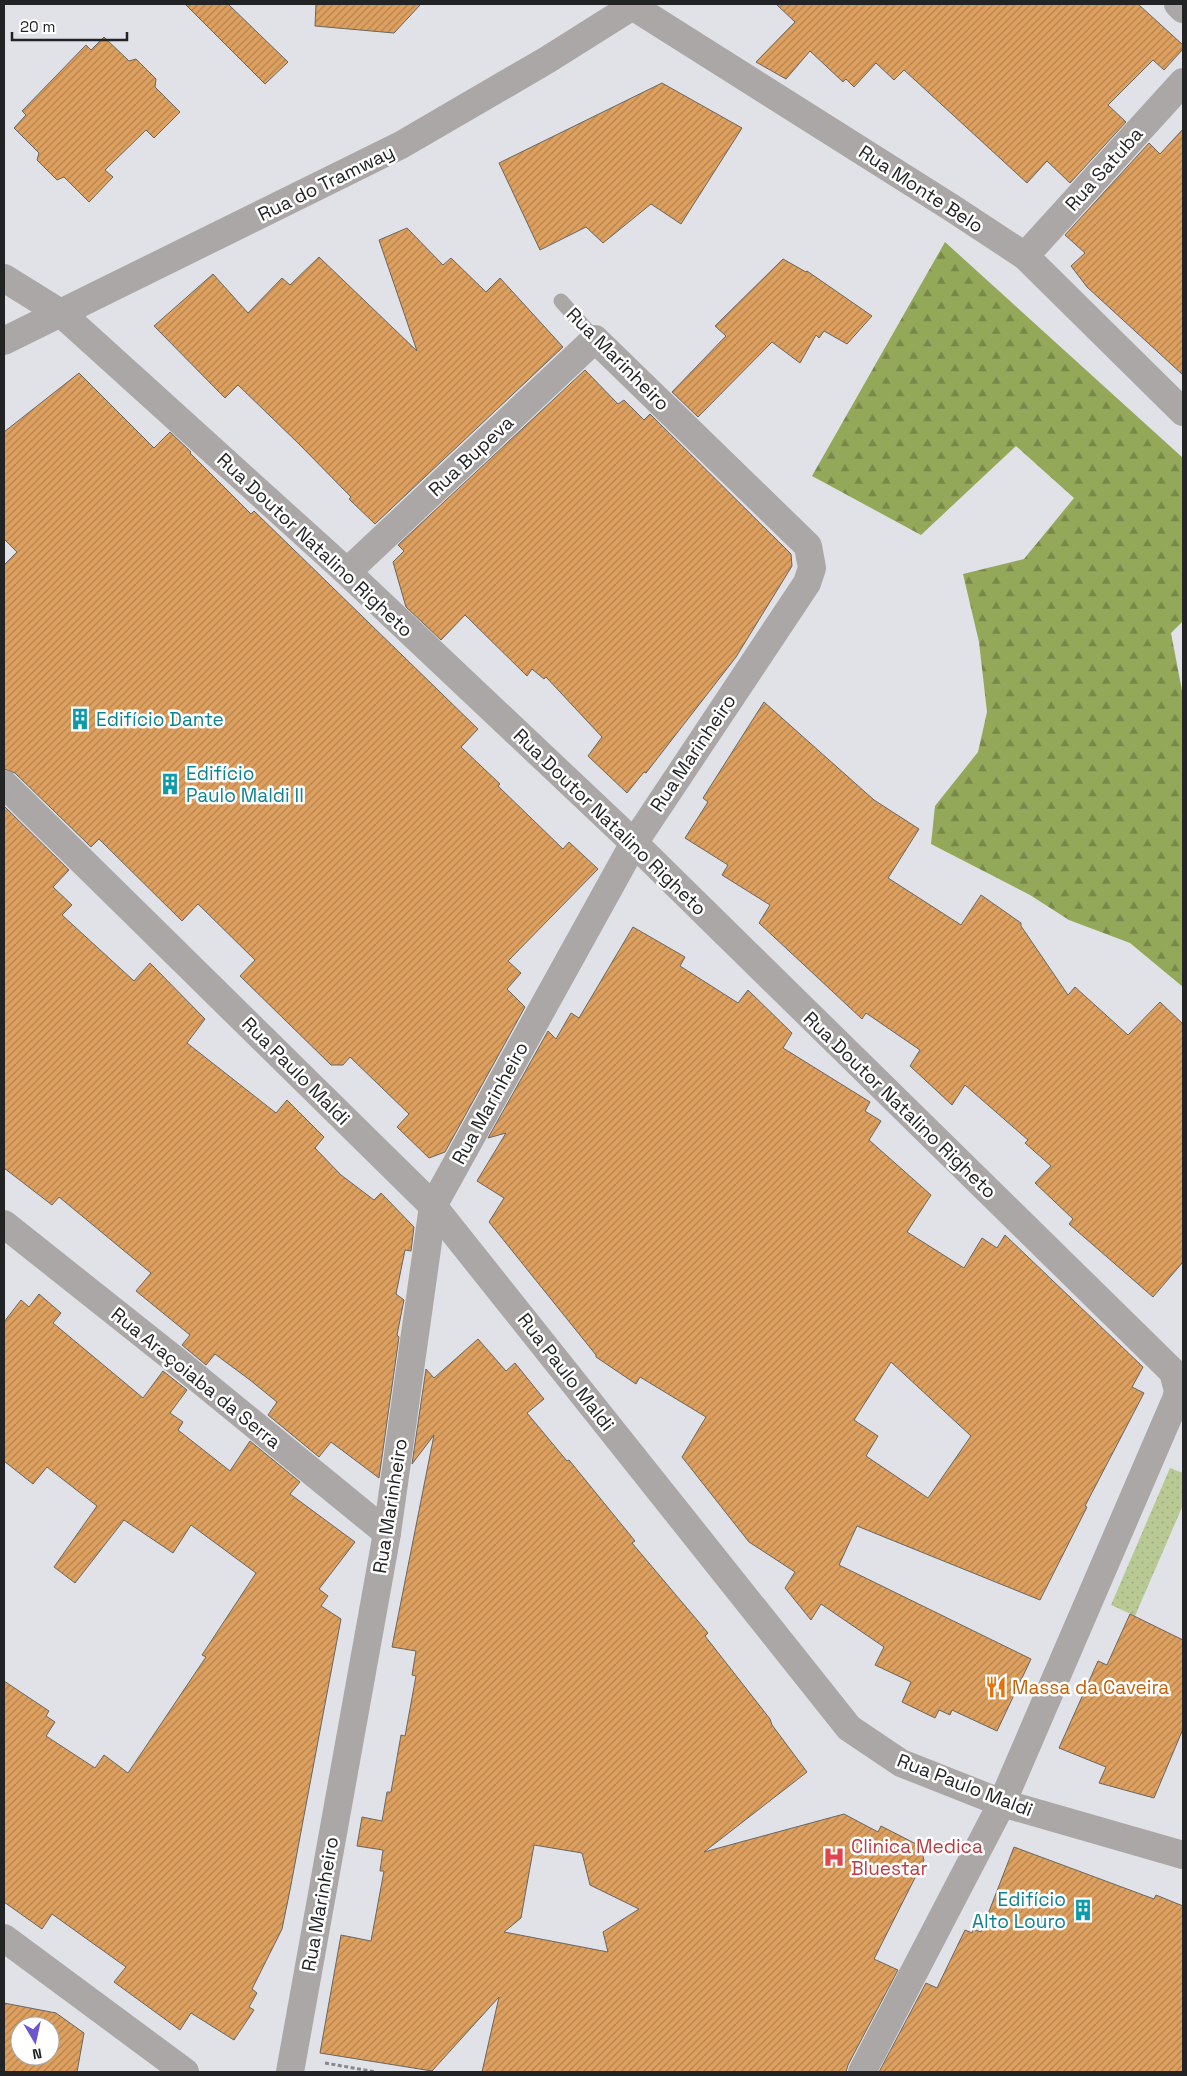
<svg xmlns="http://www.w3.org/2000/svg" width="1187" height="2076" viewBox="0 0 1187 2076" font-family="'Space Grotesk',sans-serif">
  <defs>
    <pattern id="forest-firs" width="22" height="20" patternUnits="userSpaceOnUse" patternTransform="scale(1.25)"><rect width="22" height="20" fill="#93a858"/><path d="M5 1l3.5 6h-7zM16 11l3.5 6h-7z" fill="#788849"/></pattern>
    <pattern id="garden-dots" width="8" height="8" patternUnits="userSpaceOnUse" patternTransform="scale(1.25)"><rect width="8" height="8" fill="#b9c994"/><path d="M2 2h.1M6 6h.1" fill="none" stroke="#9fac7f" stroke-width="1.8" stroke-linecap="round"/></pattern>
    <pattern id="building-hatch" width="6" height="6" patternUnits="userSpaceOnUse" patternTransform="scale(1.25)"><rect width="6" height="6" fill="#dda05f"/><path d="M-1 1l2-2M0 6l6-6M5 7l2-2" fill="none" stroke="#b3824e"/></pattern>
  </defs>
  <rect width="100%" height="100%" fill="#e0e2e8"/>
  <path fill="url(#forest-firs)" d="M 945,242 L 1183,458 L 1183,621 L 1171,633 L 1183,696 L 1183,987 L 1130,943 L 1069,920 L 1030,895 L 931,844 L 935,806 L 978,752 L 987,712 L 979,642 L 963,574 L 1024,559 L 1074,498 L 1016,446 L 921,535 L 812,476 Z"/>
  <path fill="url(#garden-dots)" d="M 1170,1468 L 1183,1473 L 1183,1505 L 1135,1616 L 1111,1605 Z"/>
  <g fill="url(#building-hatch)" stroke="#6a6661" fill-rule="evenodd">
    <path d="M 185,4 L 228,4 L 288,62 L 265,84 Z"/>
    <path d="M 316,4 L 421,4 L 394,33 L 315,26 Z"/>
    <path d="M 776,4 L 1138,4 L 1183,45 L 1183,49 L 1164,70 L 1153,60 L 1108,105 L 1126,122 L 1070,183 L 1047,161 L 1027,183 L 904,70 L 894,80 L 876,63 L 854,87 L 846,79 L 843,82 L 810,51 L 786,79 L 756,62 L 795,22 Z"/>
    <path d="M 104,37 L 129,61 L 136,59 L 156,79 L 155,87 L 180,112 L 154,138 L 146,130 L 105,170 L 113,177 L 89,202 L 64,177 L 57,180 L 37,160 L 39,153 L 14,128 L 26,115 L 22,111 L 86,45 L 91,50 Z"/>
    <path d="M 662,83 L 742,128 L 681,224 L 651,204 L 603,243 L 586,227 L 540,250 L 499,163 Z"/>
    <path d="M 1183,129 L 1183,375 L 1087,287 L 1071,266 L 1085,253 L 1065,235 L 1149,143 L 1160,154 Z"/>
    <path d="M 407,228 L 443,265 L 451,258 L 486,292 L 500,278 L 563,347 L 375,524 L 349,499 L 351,497 L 299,444 L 238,385 L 225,398 L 154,326 L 213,274 L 248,313 L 282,278 L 290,285 L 319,257 L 417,351 L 379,240 Z"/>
    <path d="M 783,259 L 806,272 L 807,271 L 872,316 L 847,344 L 824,331 L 819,338 L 816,335 L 800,363 L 772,342 L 698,417 L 672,392 L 726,336 L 715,326 Z"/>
    <path d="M 585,370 L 618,404 L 624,400 L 644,420 L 650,414 L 791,554 L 792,566 L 736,657 L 646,773 L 644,772 L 627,793 L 588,756 L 602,737 L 546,677 L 544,679 L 532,669 L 527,676 L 465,615 L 441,640 L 406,607 L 393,562 L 404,551 L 398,545 Z"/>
    <path d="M 79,373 L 154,448 L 170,432 L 191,452 L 190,453 L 251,514 L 254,511 L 478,729 L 461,747 L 500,784 L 498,786 L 563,849 L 569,842 L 598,869 L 508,961 L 521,973 L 507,989 L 525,1007 L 445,1152 L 429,1158 L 397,1127 L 409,1114 L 350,1057 L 343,1065 L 331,1065 L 240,976 L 255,960 L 198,904 L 182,921 L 99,839 L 91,847 L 15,773 L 4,769 L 4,565 L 17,552 L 4,539 L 4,432 Z"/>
    <path d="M 764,702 L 874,800 L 919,829 L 888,878 L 961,925 L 981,895 L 1021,923 L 1021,926 L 1068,995 L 1075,987 L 1128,1035 L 1160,1002 L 1183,1024 L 1183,1262 L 1153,1297 L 1069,1224 L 1073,1219 L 1035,1183 L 1051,1166 L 1025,1143 L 1028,1140 L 965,1085 L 952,1105 L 910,1066 L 920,1050 L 866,1013 L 862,1019 L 759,923 L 770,905 L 722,875 L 728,865 L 685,838 L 708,802 L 703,798 Z"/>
    <path d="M 4,806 L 69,870 L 53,887 L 72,905 L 62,915 L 134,981 L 150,963 L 205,1019 L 187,1043 L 276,1113 L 287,1100 L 324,1137 L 315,1148 L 341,1175 L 374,1200 L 381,1193 L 414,1227 L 411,1251 L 405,1250 L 396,1294 L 404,1300 L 397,1335 L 399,1337 L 379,1478 L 331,1442 L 319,1457 L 268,1415 L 277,1402 L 250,1380 L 215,1354 L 206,1365 L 182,1345 L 190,1335 L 136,1291 L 151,1273 L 59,1197 L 52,1205 L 4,1168 Z"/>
    <path d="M 633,927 L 685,957 L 680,966 L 738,1003 L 748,990 L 792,1033 L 783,1048 L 870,1102 L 865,1111 L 881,1121 L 869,1140 L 931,1195 L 907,1232 L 964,1268 L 982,1238 L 997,1248 L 1005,1235 L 1143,1367 L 1132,1387 L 1144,1393 L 1085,1506 L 1087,1507 L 1040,1600 L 857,1526 L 839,1565 L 1031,1659 L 997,1731 L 952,1710 L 950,1715 L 939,1710 L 935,1718 L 902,1702 L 911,1682 L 875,1665 L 884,1647 L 821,1604 L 811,1620 L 785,1588 L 795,1572 L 749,1542 L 682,1457 L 706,1417 L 640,1377 L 636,1384 L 596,1357 L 596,1355 L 489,1222 L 504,1198 L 477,1181 L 506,1133 L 488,1138 L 548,1031 L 556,1039 L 571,1013 L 579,1018 ZM 891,1362 L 971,1436 L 928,1498 L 866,1456 L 878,1436 L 854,1420 Z"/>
    <path d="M 39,1294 L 61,1313 L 53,1323 L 143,1398 L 163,1371 L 187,1390 L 170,1413 L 183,1422 L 178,1430 L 230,1471 L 250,1441 L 300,1482 L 290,1494 L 355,1542 L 319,1589 L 328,1596 L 321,1606 L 341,1619 L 290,1890 L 282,1929 L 252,1989 L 257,1993 L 249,2007 L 254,2010 L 234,2040 L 191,2013 L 180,2030 L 114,1982 L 126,1967 L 52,1914 L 42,1929 L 4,1902 L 4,1681 L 49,1711 L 46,1716 L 55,1722 L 46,1736 L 95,1768 L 104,1755 L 128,1773 L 206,1657 L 202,1655 L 256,1573 L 191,1525 L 173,1553 L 124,1520 L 75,1583 L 54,1567 L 97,1506 L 47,1467 L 33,1484 L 4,1461 L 4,1322 L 21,1300 L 29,1307 Z"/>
    <path d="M 478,1339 L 506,1371 L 515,1363 L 544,1399 L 527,1413 L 567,1461 L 569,1460 L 635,1541 L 632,1543 L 708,1633 L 705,1636 L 770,1719 L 772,1725 L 807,1772 L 704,1852 L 844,1814 L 878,1832 L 881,1826 L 920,1846 L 924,1860 L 874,1959 L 898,1970 L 848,2065 L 846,2072 L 482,2072 L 499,1997 L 432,2071 L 320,2053 L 341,1935 L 371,1941 L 384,1871 L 380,1871 L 383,1850 L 357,1846 L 362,1817 L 382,1821 L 387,1792 L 391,1792 L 401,1735 L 405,1736 L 416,1676 L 412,1675 L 416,1651 L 392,1647 L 434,1435 L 412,1464 L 426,1369 L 434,1378 ZM 534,1845 L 582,1853 L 590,1885 L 639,1909 L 603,1932 L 608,1952 L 504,1932 L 521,1918 Z"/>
    <path d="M 1130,1614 L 1183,1640 L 1183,1729 L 1154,1798 L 1099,1783 L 1106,1767 L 1059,1748 L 1098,1661 L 1107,1665 Z"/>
    <path d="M 1014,1847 L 1154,1899 L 1156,1895 L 1183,1906 L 1183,2072 L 879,2072 L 926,1983 L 937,1988 L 965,1930 L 972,1933 L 973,1929 L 981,1932 Z"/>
    <path d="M 4,2003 L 56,2013 L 84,2033 L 77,2072 L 4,2072 ZM 20,2026 L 50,2026 L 50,2056 L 20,2056 Z"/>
  </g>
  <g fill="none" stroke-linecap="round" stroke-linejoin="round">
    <path stroke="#86888c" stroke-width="3" stroke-dasharray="4 2.5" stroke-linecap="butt" d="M 325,2063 L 376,2072"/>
    <path stroke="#aaa7a6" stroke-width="15" d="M 561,301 L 595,339"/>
    <g stroke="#aaa7a6" stroke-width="28">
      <path d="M 629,4 L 952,208 L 1025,256 L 1183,412"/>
      <path d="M 1178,4 L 1183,9"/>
      <path d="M 1025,256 L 1183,82"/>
      <path d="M 4,278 L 62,314 L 347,572 L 634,843 L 1173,1372 L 1178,1391 L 1176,1399 L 1002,1803 L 862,2072"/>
      <path d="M 4,341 L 401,145 L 547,60 L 636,4"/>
      <path d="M 4,784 L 433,1206 L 849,1728 L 901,1763 L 1002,1803 L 1183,1855"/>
      <path d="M 4,1224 L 174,1359 L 387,1533"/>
      <path d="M 4,1938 L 185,2072"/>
      <path d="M 290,2072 L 387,1533 L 433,1206 L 634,843 L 807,583 L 812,568 L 808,546 L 595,339 L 347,572"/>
    </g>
  </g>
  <defs>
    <g id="building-bare" transform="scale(1.725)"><path d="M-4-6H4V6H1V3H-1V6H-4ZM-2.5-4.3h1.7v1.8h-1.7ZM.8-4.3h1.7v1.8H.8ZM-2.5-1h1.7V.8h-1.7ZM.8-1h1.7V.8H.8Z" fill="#0f9aa8" stroke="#fff" stroke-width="2.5" paint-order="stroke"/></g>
    <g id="restaurant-bare" transform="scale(1.725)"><path d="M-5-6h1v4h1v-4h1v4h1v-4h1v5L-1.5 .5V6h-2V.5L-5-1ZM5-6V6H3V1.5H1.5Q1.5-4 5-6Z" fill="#e8710a" stroke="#fff" stroke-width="2.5" paint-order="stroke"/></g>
    <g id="hospital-bare" transform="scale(1.725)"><path d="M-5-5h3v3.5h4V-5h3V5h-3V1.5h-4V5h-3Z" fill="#e0444e" stroke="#fff" stroke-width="2.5" paint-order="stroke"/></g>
  </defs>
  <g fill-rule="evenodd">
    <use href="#building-bare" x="80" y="719"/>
    <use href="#building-bare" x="170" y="784"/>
    <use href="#restaurant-bare" x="996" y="1687"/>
    <use href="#hospital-bare" x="834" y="1857"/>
    <use href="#building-bare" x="1083" y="1910"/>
  </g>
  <g text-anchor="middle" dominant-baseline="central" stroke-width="5" stroke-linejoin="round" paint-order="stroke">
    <g font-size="19" fill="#222325" stroke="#fff">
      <text transform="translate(1104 169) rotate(-48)">Rua Satuba</text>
      <text transform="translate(326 183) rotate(-26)">Rua do Tramway</text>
      <text transform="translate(921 189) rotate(33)">Rua Monte Belo</text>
      <text transform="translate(618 359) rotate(45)">Rua Marinheiro</text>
      <text transform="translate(471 456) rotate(-43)">Rua Bupeva</text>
      <text transform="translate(315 545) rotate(43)">Rua Doutor Natalino Righeto</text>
      <text transform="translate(693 753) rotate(-56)">Rua Marinheiro</text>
      <text transform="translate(610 822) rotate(44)">Rua Doutor Natalino Righeto</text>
      <text transform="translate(296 1071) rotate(45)">Rua Paulo Maldi</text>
      <text transform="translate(490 1103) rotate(-61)">Rua Marinheiro</text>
      <text transform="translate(900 1105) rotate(44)">Rua Doutor Natalino Righeto</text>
      <text transform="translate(566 1372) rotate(52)">Rua Paulo Maldi</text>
      <text transform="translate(196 1378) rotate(39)">Rua Araçoiaba da Serra</text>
      <text transform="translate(390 1506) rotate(-81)">Rua Marinheiro</text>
      <text transform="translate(965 1785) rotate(21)">Rua Paulo Maldi</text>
      <text transform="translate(320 1904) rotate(-80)">Rua Marinheiro</text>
    </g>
    <g font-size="19" fill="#0d838f" stroke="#fff" text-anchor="start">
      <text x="96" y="719">Edifício Dante</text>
      <text x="186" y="773">Edifício<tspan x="186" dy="22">Paulo Maldi II</tspan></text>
      <text x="1066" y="1899" text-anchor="end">Edifício<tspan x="1066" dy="22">Alto Louro</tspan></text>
    </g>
    <g font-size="19" fill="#c56008" stroke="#fff" text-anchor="start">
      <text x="1012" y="1687">Massa da Caveira</text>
    </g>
    <g font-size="19" fill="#be3a42" stroke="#fff" text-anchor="start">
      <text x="851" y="1846">Clinica Medica<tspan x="851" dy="22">Bluestar</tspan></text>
    </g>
  </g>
  <rect width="1187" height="2076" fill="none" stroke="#222325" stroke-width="10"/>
  <g transform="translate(35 2041) rotate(171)"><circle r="24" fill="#ffffff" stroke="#a7a7a8"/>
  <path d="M0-4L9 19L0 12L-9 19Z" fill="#6d55ce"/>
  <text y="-8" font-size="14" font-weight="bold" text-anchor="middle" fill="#222325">N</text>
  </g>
  <path d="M12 32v8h115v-8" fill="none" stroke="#222325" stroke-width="2.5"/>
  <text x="20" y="32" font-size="15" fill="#222325" stroke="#ffffff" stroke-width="4" paint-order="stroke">20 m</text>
</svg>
